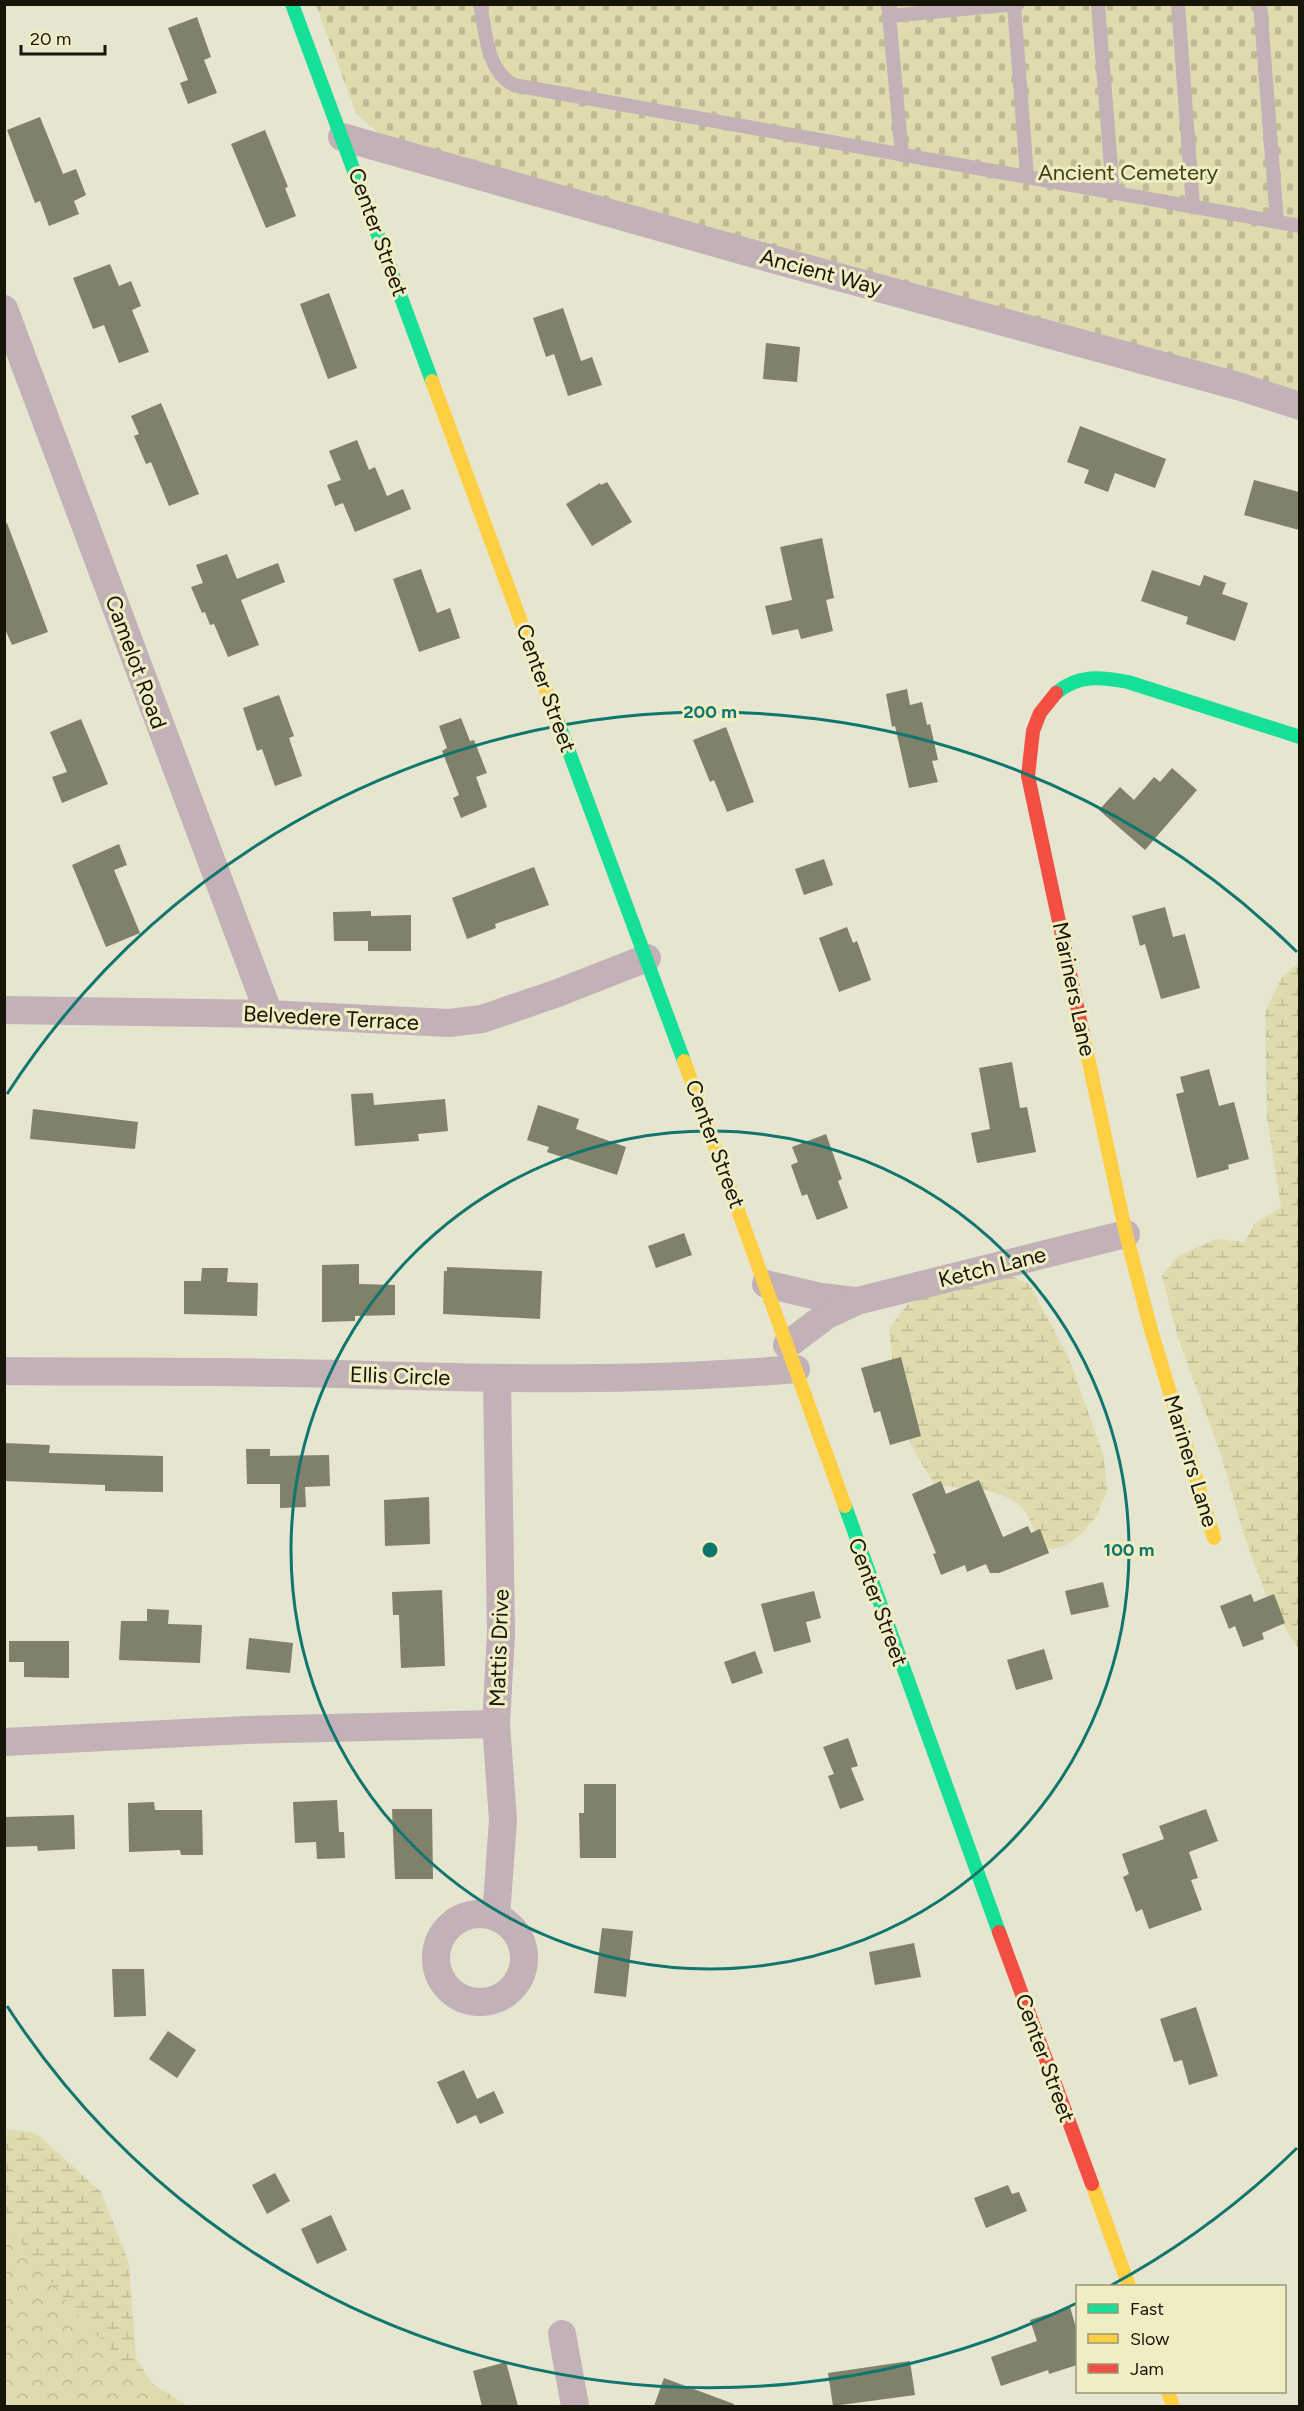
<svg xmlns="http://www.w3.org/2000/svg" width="1304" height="2411" viewBox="0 0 1304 2411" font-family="Figtree,sans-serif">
  <defs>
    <pattern id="wetland-marsh" width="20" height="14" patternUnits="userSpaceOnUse" patternTransform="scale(1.5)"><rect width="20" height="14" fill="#dfdbaf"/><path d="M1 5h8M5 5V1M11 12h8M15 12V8" fill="none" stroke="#bfbb95"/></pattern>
    <pattern id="cemetery-stones" width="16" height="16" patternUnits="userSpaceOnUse" patternTransform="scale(1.5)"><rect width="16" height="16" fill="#dfdbaf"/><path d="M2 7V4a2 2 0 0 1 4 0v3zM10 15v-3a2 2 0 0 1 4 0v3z" fill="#bfbb95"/></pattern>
    <pattern id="park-crowns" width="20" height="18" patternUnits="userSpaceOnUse" patternTransform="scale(1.5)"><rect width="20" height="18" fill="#dfdbaf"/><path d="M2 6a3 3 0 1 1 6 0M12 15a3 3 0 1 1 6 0" fill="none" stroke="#bfbb95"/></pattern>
  </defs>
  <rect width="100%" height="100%" fill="#e6e5cf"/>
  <g fill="url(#wetland-marsh)">
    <path d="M 1299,962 L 1299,1650 L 1269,1602 L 1246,1542 L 1220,1452 L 1177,1335 L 1162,1276 L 1178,1256 L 1216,1239 L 1245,1242 L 1254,1224 L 1281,1207 L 1267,1117 L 1265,1012 L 1282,977 Z"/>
    <path d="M 1011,1276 L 1029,1284 L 1069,1358 L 1104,1457 L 1107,1490 L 1096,1517 L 1080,1535 L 1066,1545 L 1052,1549 L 1042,1546 C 1036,1538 1030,1517 1026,1512 C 1002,1484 967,1491 934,1484 L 909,1442 L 894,1376 L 889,1329 L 908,1304 L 934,1291 Z"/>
    <path d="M 5,2129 L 36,2133 L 101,2192 L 129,2263 L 136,2359 L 167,2406 L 5,2406 Z"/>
  </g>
  <path fill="url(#cemetery-stones)" d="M 316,5 L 1299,5 L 1299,396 L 379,134 L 356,113 Z"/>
  <path fill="url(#park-crowns)" d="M 5,2222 L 75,2312 L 129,2369 L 188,2406 L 5,2406 Z"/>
  <g fill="#7f816a">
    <path d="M 197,17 L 211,57 L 204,60 L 217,93 L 188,104 L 180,83 L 188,80 L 168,28 Z"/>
    <path d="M 40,117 L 63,174 L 76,169 L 86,195 L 74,201 L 79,214 L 49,226 L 40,201 L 35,203 L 7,130 Z"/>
    <path d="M 265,130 L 288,187 L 285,188 L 296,216 L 266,228 L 231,144 Z"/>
    <path d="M 110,264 L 119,286 L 131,281 L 141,306 L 132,310 L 149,352 L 119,363 L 104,325 L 93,329 L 73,278 Z"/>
    <path d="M 329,293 L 357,368 L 328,379 L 300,304 Z"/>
    <path d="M 563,308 L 581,361 L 592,357 L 602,385 L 568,396 L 554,354 L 546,357 L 533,318 Z"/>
    <path d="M 766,343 L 800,347 L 797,382 L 763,379 Z"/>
    <path d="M 161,403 L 199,494 L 169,506 L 151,462 L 146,464 L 134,436 L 139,434 L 131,416 Z"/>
    <path d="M 1080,426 L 1166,459 L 1155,488 L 1115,473 L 1108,492 L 1084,483 L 1089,470 L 1067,462 Z"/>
    <path d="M 357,440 L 369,470 L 375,467 L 387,496 L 403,489 L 411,509 L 355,532 L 343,503 L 335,506 L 327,485 L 341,480 L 329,451 Z"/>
    <path d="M 1254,480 L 1299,492 L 1299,530 L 1244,515 Z"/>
    <path d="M 607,482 L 632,522 L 592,546 L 566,504 L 600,483 L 601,485 Z"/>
    <path d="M 7,523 L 48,632 L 12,645 L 4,627 L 4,524 Z"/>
    <path d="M 822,538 L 834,598 L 826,600 L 833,631 L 801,639 L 798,629 L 772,635 L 765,606 L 792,600 L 780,547 Z"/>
    <path d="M 227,554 L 237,579 L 278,563 L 285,582 L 241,600 L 259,645 L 228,657 L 214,624 L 210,625 L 205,612 L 202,613 L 191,587 L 203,583 L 196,565 Z"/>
    <path d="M 421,569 L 437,613 L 450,608 L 460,638 L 419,652 L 393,579 Z"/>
    <path d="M 1152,570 L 1200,586 L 1204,575 L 1226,583 L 1222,594 L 1248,603 L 1235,641 L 1186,624 L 1188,617 L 1141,601 Z"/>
    <path d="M 907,689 L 910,705 L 922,702 L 927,725 L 930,724 L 938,760 L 932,761 L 938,782 L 909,788 L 895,726 L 892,727 L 886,694 Z"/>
    <path d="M 279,695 L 294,736 L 289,738 L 302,776 L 275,786 L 262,749 L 257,751 L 243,708 Z"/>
    <path d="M 461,718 L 470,741 L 474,740 L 487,773 L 476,777 L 487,807 L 461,818 L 453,798 L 459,795 L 442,751 L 447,748 L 439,726 Z"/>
    <path d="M 81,719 L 108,784 L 62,803 L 52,777 L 67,772 L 50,732 Z"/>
    <path d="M 726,727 L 754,802 L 727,812 L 714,780 L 710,782 L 693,740 Z"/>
    <path d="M 1172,768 L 1197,790 L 1145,850 L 1099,810 L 1120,787 L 1134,800 L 1154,777 L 1160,782 Z"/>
    <path d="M 119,844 L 127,865 L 114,870 L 140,933 L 106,947 L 72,865 Z"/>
    <path d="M 824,859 L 833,885 L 804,895 L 795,869 Z"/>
    <path d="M 534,867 L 549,905 L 495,924 L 496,928 L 467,939 L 452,898 Z"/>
    <path d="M 1165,907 L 1173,937 L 1185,934 L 1200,988 L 1161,999 L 1145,944 L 1140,946 L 1132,916 Z"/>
    <path d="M 371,911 L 371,916 L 411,915 L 411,951 L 368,951 L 368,941 L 334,941 L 333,912 Z"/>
    <path d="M 847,927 L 853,943 L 857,941 L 871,980 L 839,992 L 819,938 Z"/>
    <path d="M 1012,1062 L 1020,1108 L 1027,1107 L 1036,1152 L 977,1163 L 971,1133 L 990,1129 L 979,1068 Z"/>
    <path d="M 1209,1069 L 1219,1106 L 1234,1102 L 1249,1159 L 1228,1165 L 1229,1169 L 1197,1178 L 1176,1094 L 1184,1092 L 1180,1077 Z"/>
    <path d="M 373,1093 L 374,1105 L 445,1099 L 448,1131 L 418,1134 L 419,1141 L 355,1146 L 351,1094 Z"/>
    <path d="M 538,1105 L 579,1119 L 576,1129 L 626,1147 L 617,1175 L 547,1152 L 549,1147 L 527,1140 Z"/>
    <path d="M 33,1109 L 138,1122 L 135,1149 L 30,1139 Z"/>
    <path d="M 826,1134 L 842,1179 L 838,1181 L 848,1208 L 817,1220 L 807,1194 L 802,1196 L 791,1165 L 798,1162 L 792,1147 Z"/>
    <path d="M 684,1233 L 692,1255 L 656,1268 L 648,1246 Z"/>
    <path d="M 359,1264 L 359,1284 L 395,1285 L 395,1315 L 355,1316 L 355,1321 L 322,1322 L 322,1265 Z"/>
    <path d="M 447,1267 L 542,1271 L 540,1319 L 443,1314 L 444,1271 L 447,1271 Z"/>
    <path d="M 202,1268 L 228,1268 L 227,1282 L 258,1283 L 257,1316 L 184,1314 L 184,1281 L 201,1281 Z"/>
    <path d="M 901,1357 L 921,1436 L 890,1445 L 880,1411 L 874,1413 L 861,1368 Z"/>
    <path d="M 4,1443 L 50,1445 L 49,1453 L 163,1456 L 163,1492 L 105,1491 L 105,1485 L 4,1481 Z"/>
    <path d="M 246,1449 L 270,1449 L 270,1456 L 329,1455 L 330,1486 L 305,1487 L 306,1507 L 280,1508 L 280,1484 L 247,1484 Z"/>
    <path d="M 979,1480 L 1003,1537 L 1028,1526 L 1031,1533 L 1040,1529 L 1049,1553 L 999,1573 L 990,1573 L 986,1564 L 967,1572 L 965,1565 L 941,1575 L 933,1554 L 936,1553 L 912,1494 L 941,1481 L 946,1494 Z"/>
    <path d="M 429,1497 L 430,1544 L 385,1546 L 384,1500 Z"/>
    <path d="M 1103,1582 L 1109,1607 L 1071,1615 L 1065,1591 Z"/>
    <path d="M 442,1590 L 445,1666 L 401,1668 L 399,1615 L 393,1615 L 392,1592 Z"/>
    <path d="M 814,1591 L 821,1618 L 806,1622 L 811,1642 L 774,1652 L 761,1604 Z"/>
    <path d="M 1251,1594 L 1254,1602 L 1274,1594 L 1285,1623 L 1262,1633 L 1264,1639 L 1243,1647 L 1235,1626 L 1229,1629 L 1220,1606 Z"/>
    <path d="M 147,1609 L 169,1610 L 168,1624 L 202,1625 L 200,1663 L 119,1660 L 121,1621 L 147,1621 Z"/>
    <path d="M 249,1638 L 293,1643 L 290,1673 L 246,1669 Z"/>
    <path d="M 9,1641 L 69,1641 L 69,1678 L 24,1677 L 24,1662 L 9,1662 Z"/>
    <path d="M 1044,1649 L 1053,1679 L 1016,1690 L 1007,1660 Z"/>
    <path d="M 755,1651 L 763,1673 L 732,1684 L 724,1662 Z"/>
    <path d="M 848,1738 L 858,1766 L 851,1768 L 864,1800 L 840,1809 L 828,1776 L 834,1774 L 823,1747 Z"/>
    <path d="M 584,1784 L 616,1784 L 616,1858 L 580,1858 L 579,1813 L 584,1813 Z"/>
    <path d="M 337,1800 L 339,1832 L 344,1832 L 345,1858 L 317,1859 L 316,1842 L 295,1843 L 293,1802 Z"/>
    <path d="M 154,1802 L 155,1810 L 202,1810 L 203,1855 L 181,1855 L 180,1850 L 129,1852 L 128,1803 Z"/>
    <path d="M 392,1809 L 432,1809 L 433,1879 L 395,1879 Z"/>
    <path d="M 1206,1809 L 1218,1841 L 1189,1852 L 1198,1878 L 1191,1880 L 1202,1910 L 1149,1929 L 1142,1909 L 1136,1912 L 1131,1898 L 1123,1877 L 1129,1874 L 1122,1854 L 1164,1839 L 1159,1826 Z"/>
    <path d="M 74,1815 L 75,1849 L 38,1851 L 37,1846 L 4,1847 L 4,1817 Z"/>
    <path d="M 602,1928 L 633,1931 L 626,1997 L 594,1993 Z"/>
    <path d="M 914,1943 L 921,1977 L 875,1985 L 869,1952 Z"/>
    <path d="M 112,1969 L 144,1969 L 146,2016 L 114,2017 Z"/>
    <path d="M 1196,2007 L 1218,2076 L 1189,2085 L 1182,2060 L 1174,2062 L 1160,2019 Z"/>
    <path d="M 168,2031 L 196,2050 L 177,2078 L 149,2059 Z"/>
    <path d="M 464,2070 L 477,2099 L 494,2091 L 504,2113 L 480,2124 L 476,2115 L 457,2124 L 437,2082 Z"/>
    <path d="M 275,2173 L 290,2201 L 267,2214 L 252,2185 Z"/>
    <path d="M 1008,2185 L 1012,2194 L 1019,2192 L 1027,2211 L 986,2228 L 974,2198 Z"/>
    <path d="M 331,2215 L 347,2250 L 317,2264 L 301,2229 Z"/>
    <path d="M 1070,2307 L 1077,2331 L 1077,2365 L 1049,2374 L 1048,2370 L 1001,2386 L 991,2357 L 1037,2341 L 1030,2320 Z"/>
    <path d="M 910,2361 L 915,2395 L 833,2406 L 828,2373 Z"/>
    <path d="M 506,2362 L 518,2406 L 482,2406 L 473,2371 Z"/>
    <path d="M 664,2378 L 734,2404 L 734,2406 L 654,2406 Z"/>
  </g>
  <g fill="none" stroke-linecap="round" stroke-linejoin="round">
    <g stroke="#c2b2b8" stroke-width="14">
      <path d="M 480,4 C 486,33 486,70 514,85 L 1300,226"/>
      <path d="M 888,4 L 902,155"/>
      <path d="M 1014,4 L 1027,177"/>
      <path d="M 1098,4 L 1113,193"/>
      <path d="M 1178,4 L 1193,207"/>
      <path d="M 1260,4 L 1277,222"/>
      <path d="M 889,16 L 1018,4"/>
    </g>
    <g stroke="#c2b2b8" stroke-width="28">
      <path d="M 342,137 L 765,257 L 1241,387 L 1300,406"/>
      <path d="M 4,309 L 269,1014"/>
      <path d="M 4,1010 L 269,1014 L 449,1023 L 482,1019 L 555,994 L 647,958"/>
      <path d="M 766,1284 L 821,1297 L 855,1301"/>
      <path d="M 787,1345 L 827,1315 L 857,1301 L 1126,1234"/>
      <path d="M 4,1371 C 116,1372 228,1371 339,1374 C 492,1379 644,1382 796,1369"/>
      <path d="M 4,1742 L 246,1730 L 496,1724"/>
      <circle cx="480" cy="1958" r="44"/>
      <path d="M 496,1917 L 503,1820 L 496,1724 L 501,1633 L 497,1379"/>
      <path d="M 562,2334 L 575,2406"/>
    </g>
    <g stroke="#16e098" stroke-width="14">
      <path d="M 292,4 L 432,381"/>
      <path d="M 1056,693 C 1078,674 1102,677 1128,682 L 1300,737"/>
      <path d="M 555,714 L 684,1061"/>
      <path d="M 845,1506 L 999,1932"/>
    </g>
    <g stroke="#ffcf43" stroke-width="14">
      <path d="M 432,381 L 555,714"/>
      <path d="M 1084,1039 L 1126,1234 L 1151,1330 L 1214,1538"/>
      <path d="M 684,1061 L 845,1506"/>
      <path d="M 1092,2184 L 1129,2286"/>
      <path d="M 1168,2392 L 1173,2406"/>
    </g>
    <g stroke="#f24e42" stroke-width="14">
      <path d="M 1056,693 L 1040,713 L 1033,731 L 1028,776 L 1084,1039"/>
      <path d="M 999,1932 L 1092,2184"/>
    </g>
  </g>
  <g fill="none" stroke="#0f766e" stroke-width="3">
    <circle cx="710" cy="1550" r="419"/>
    <path d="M1297 2148A838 838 0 0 1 1110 2286M1077 2303A838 838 0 0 1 7 2006M7 1094A838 838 0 0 1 1297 952"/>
  </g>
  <g text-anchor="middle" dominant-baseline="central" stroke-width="6" stroke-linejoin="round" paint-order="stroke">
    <g font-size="22" fill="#444019" stroke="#f0edc5">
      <text x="1128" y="172">Ancient Cemetery</text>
    </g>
    <g font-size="22" fill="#161507" stroke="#f0edc5">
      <text transform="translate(378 232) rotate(70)">Center Street</text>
      <text transform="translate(821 272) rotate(15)">Ancient Way</text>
      <text transform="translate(136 662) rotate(70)">Camelot Road</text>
      <text transform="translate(546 688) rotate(70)">Center Street</text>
      <text transform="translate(1074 989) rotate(78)">Mariners Lane</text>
      <text transform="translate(331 1018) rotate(3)">Belvedere Terrace</text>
      <text transform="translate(715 1144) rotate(70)">Center Street</text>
      <text transform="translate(992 1267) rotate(-14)">Ketch Lane</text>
      <text transform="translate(400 1376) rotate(2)">Ellis Circle</text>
      <text transform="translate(1191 1461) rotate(73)">Mariners Lane</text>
      <text transform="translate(878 1602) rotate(70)">Center Street</text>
      <text transform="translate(499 1648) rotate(-88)">Mattis Drive</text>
      <text transform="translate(1045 2058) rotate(70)">Center Street</text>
    </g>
  </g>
  <circle cx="710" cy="1550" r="9" fill="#0f766e" stroke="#f0edc5" stroke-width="3"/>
  <g font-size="18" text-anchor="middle" font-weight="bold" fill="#0f766e" stroke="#f0edc5" stroke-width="6" stroke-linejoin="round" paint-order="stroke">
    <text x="710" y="718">200 m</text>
    <text x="1129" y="1556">100 m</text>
  </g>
  <rect width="1304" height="2411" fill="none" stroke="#161507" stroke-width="12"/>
  <rect x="1076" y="2285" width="210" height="108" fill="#f0edc5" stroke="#999779" stroke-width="1.5"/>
  <rect x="1088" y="2304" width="30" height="9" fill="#16e098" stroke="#999779" stroke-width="1.5"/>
  <text x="1130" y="2315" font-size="18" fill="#161507">Fast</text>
  <rect x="1088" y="2334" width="30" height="9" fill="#ffcf43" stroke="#999779" stroke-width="1.5"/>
  <text x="1130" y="2345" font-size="18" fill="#161507">Slow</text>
  <rect x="1088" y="2364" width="30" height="9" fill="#f24e42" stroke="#999779" stroke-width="1.5"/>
  <text x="1130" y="2375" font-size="18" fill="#161507">Jam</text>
  <path d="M21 45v9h84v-9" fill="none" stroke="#161507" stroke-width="3"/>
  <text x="30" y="45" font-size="18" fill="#161507" stroke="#f0edc5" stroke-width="4.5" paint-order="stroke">20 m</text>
</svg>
